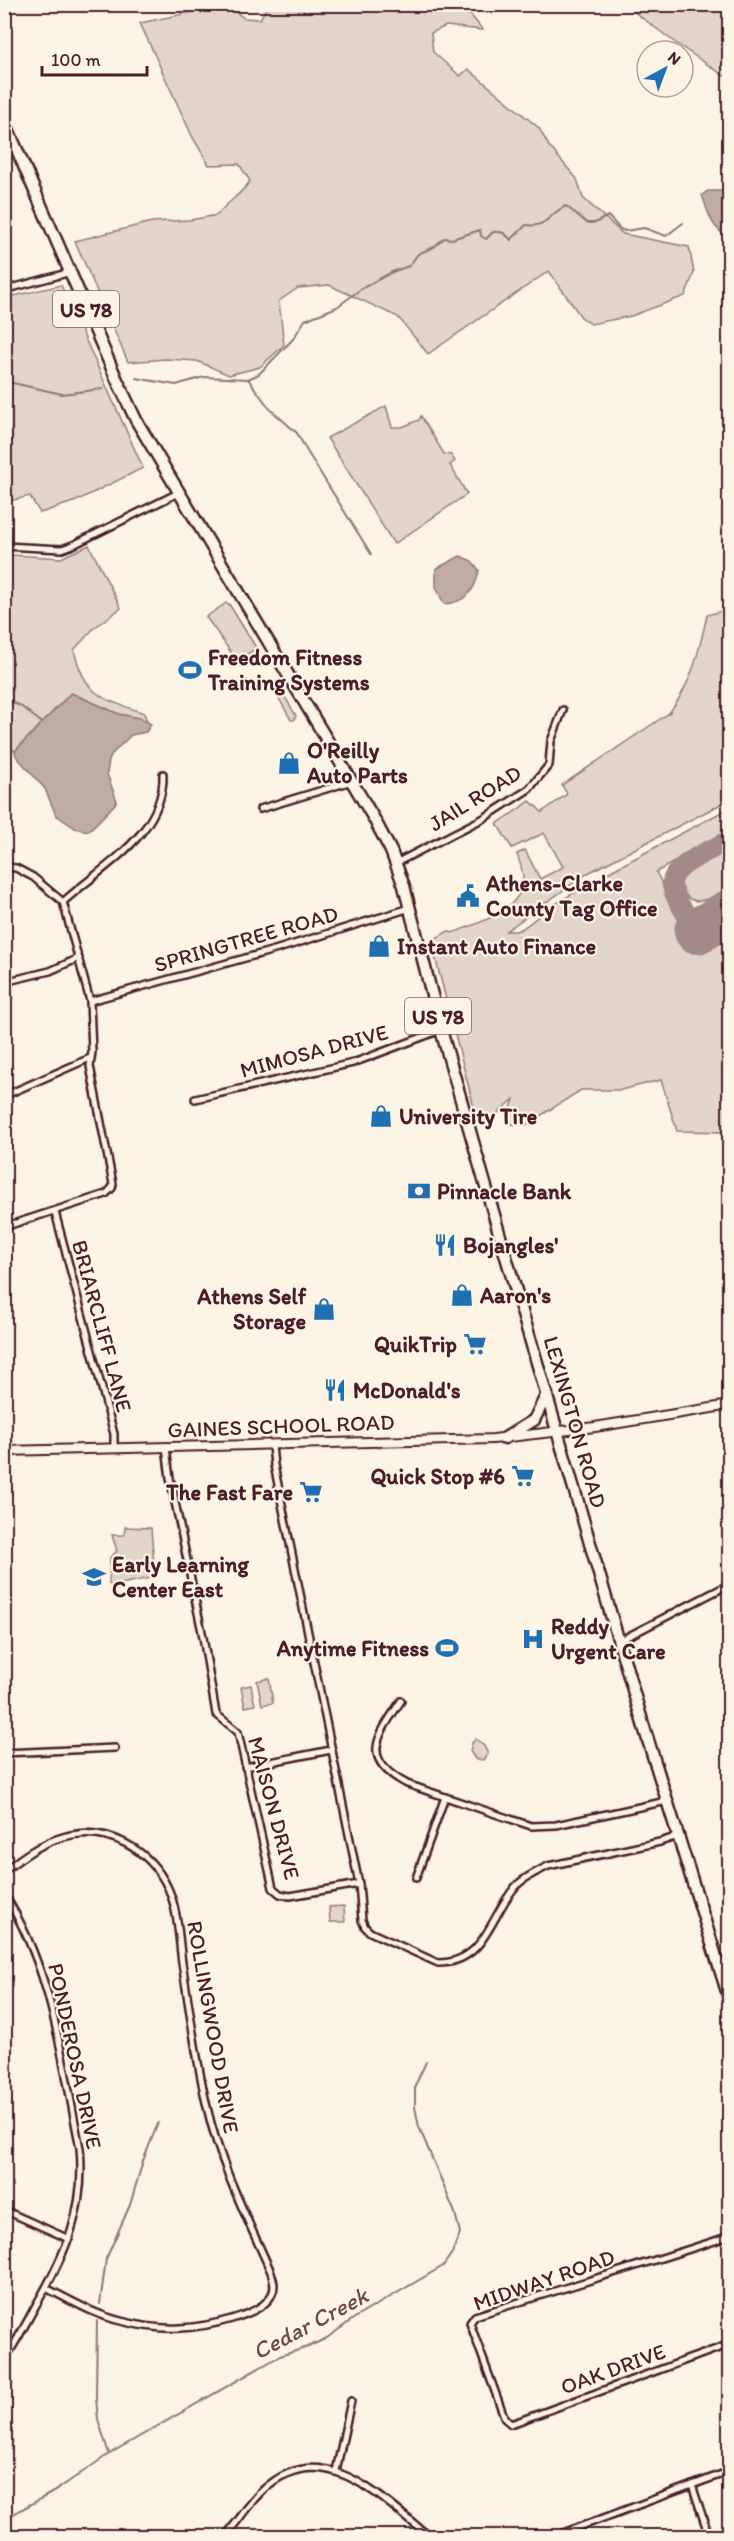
<svg xmlns="http://www.w3.org/2000/svg" width="734" height="2541" viewBox="0 0 734 2541" font-family="Itim,sans-serif">
  <rect width="100%" height="100%" fill="#fcf5e5"/>
  <filter id="ink" filterUnits="userSpaceOnUse"><feTurbulence type="fractalNoise" baseFrequency=".0167" numOctaves="2"/><feDisplacementMap in="SourceGraphic" scale="12" xChannelSelector="R" yChannelSelector="G"/><feConvolveMatrix kernelMatrix="1 2 1 2 8 2 1 2 1" color-interpolation-filters="sRGB"/></filter>
  <g filter="url(#ink)">
    <g fill="#e2d5ca" stroke="#967a7a" stroke-width="1.5">
      <path d="M 334,4 L 468,5 L 468,12 L 483,30 L 446,26 L 431,33 L 433,52 L 460,76 L 468,69 L 539,128 L 549,146 L 577,179 L 583,198 L 623,234 L 689,247 L 694,273 L 685,296 L 631,316 L 591,324 L 581,317 L 549,271 L 428,354 L 398,317 L 329,285 L 298,288 L 279,301 L 284,345 L 260,367 L 229,375 L 197,361 L 166,359 L 128,362 L 75,241 L 152,222 L 190,220 L 217,215 C 227,202 241,195 250,181 L 239,164 L 209,165 L 192,136 L 140,23 L 226,5 L 244,18 L 260,19 L 268,5 L 324,8 Z"/>
      <path d="M 625,5 L 719,5 L 729,13 L 729,79 L 677,44 Z"/>
      <path d="M 61,285 L 143,468 L 76,501 L 40,513 L 30,496 L 5,502 L 5,298 Z"/>
      <path d="M 386,406 L 392,427 L 402,427 L 419,420 L 421,416 L 444,454 L 451,455 L 455,461 L 450,465 L 467,494 L 394,544 L 327,438 Z"/>
      <path d="M 89,545 L 121,608 L 94,628 L 74,650 C 85,696 102,699 144,713 L 147,721 L 119,714 L 71,693 L 15,751 L 5,745 L 5,557 L 11,555 L 61,558 Z"/>
      <path d="M 226,603 L 229,604 L 255,646 L 254,650 L 237,661 L 206,617 Z"/>
      <path d="M 729,609 L 729,800 L 588,873 L 506,931 L 516,931 L 523,928 L 549,908 L 596,879 L 729,808 L 729,832 L 656,872 L 699,953 L 729,937 L 729,1132 L 677,1131 L 661,1080 L 621,1090 L 581,1090 L 526,1125 L 511,1124 L 507,1121 L 514,1099 L 491,1119 L 478,1123 L 431,941 L 448,931 L 452,933 C 478,923 524,911 523,877 C 523,870 519,861 517,854 L 525,850 L 540,879 L 563,867 L 544,833 L 512,848 L 497,824 L 530,801 L 542,812 L 567,794 L 562,785 L 669,713 C 692,684 699,651 707,615 Z"/>
      <path d="M 278,689 L 281,690 L 296,716 L 294,720 L 291,720 L 276,693 Z"/>
      <path d="M 729,846 L 729,887 C 712,897 689,914 681,884 L 685,871 Z"/>
      <path d="M 125,1527 L 151,1528 L 155,1577 L 112,1586 L 109,1584 L 110,1557 L 117,1551 L 112,1535 L 124,1535 Z"/>
      <path d="M 269,1678 L 273,1703 L 262,1705 L 257,1681 Z"/>
      <path d="M 251,1685 L 255,1705 L 245,1707 L 241,1687 Z"/>
      <path d="M 476,1739 L 484,1746 L 488,1754 L 483,1760 L 475,1759 L 470,1751 L 472,1743 Z"/>
      <path d="M 344,1906 L 345,1922 L 330,1922 L 329,1907 Z"/>
    </g>
    <g fill="#c0aca5" stroke="#917474" stroke-width="1.5">
      <path d="M 708,191 L 729,191 L 729,236 C 711,230 708,211 702,195 Z"/>
      <path d="M 460,556 L 472,561 L 479,570 C 476,590 465,603 444,604 L 436,587 L 436,569 Z"/>
      <path d="M 71,693 L 119,714 L 140,718 L 151,724 L 146,732 L 131,735 L 112,754 L 109,760 L 107,774 L 117,801 C 116,804 92,828 88,831 L 75,828 L 56,815 L 45,789 L 16,756 L 15,751 Z"/>
    </g>
    <g fill="none" stroke-linecap="round" stroke-linejoin="round">
      <g stroke="#917474" stroke-width="2">
        <path d="M 136,378 L 176,385 L 204,377 L 248,379 L 270,409 L 297,433 L 308,453 L 371,554"/>
        <path d="M 248,379 L 259,374 L 293,339 L 305,320 L 337,307 L 361,289 L 392,272 L 409,266 L 418,254 L 434,247 L 444,238 L 452,239 L 480,230 L 481,236 L 486,239 L 493,232 C 502,231 505,233 511,240 L 526,225 C 548,228 548,214 566,206 L 587,223 L 595,223 L 608,216 L 620,229 L 625,231 L 644,228 L 666,236 L 683,223"/>
        <path d="M 4,381 L 62,394 L 103,389"/>
        <path d="M 4,698 L 22,707 L 42,723"/>
        <path d="M 100,2304 L 106,2259 L 130,2205 L 143,2161 L 158,2123"/>
        <path d="M 97,2321 L 96,2398 L 98,2419 L 109,2454"/>
        <path d="M 4,2519 L 55,2491 L 109,2454 L 280,2356 L 308,2347 L 327,2338 L 356,2317 L 443,2266 L 452,2253 L 460,2233 L 455,2213 L 419,2127 L 415,2107 L 415,2086 L 426,2062"/>
      </g>
      <path stroke="#a38a88" stroke-width="20" d="M 697,931 C 690,920 673,897 672,885 C 670,865 715,848 730,840"/>
      <path stroke="#a38a88" stroke-width="46" d="M 697,931 L 730,913"/>
      <g stroke="#4a1f2b" stroke-width="10">
        <g id="street">
          <path d="M 4,290 L 71,272"/>
          <path d="M 4,546 L 62,549 L 73,545 L 178,493"/>
          <path d="M 260,809 L 352,781"/>
          <path d="M 396,863 L 484,818 L 529,789 L 549,765 L 551,741 L 563,710"/>
          <path d="M 4,867 L 16,868 L 33,877 L 63,902 L 90,1001 L 92,1052 L 90,1066 L 113,1184 L 112,1188 L 106,1194 L 4,1227"/>
          <path d="M 63,902 C 101,867 165,834 163,774"/>
          <path d="M 4,982 L 50,971 L 79,958"/>
          <path d="M 90,1001 L 278,949 L 410,908"/>
          <path d="M 4,1096 L 90,1058"/>
          <path d="M 195,1099 L 353,1063 L 441,1030"/>
          <path d="M 55,1212 L 114,1434 L 114,1449"/>
          <path d="M 272,1446 L 274,1465 L 359,1884 L 362,1920 L 365,1927 L 370,1932 L 438,1963 C 486,1963 490,1915 516,1886 C 524,1877 538,1871 548,1866 L 660,1842 L 678,1836"/>
          <path d="M 166,1448 L 170,1478 L 203,1637 L 216,1714 L 238,1732 L 273,1888 L 280,1894 L 290,1896 L 359,1884"/>
          <path d="M 619,1641 L 730,1584"/>
          <path d="M 401,1701 C 377,1737 359,1759 407,1784 L 531,1826 L 556,1825 L 667,1801"/>
          <path d="M 4,1753 L 115,1748"/>
          <path d="M 245,1767 L 331,1750"/>
          <path d="M 4,1871 C 22,1857 41,1843 63,1837 C 106,1824 150,1849 168,1888 C 178,1910 179,1939 182,1963 C 190,2011 196,2060 207,2107 C 220,2165 247,2218 271,2272 C 273,2279 276,2287 272,2294 C 262,2317 203,2327 180,2328 C 161,2329 140,2326 121,2321 C 95,2315 70,2300 46,2288"/>
          <path d="M 416,1878 L 445,1797"/>
          <path d="M 4,1894 C 53,1970 62,2062 80,2148 C 86,2210 65,2255 35,2307 C 25,2325 16,2343 4,2360"/>
          <path d="M 4,2210 L 69,2239"/>
          <path d="M 730,2236 C 645,2264 560,2289 475,2316 L 470,2323 L 505,2419 L 511,2424 L 730,2344"/>
          <path d="M 336,2471 L 351,2401"/>
          <path d="M 692,2485 L 709,2536"/>
          <path d="M 225,2536 C 238,2522 248,2504 263,2490 C 323,2434 382,2499 429,2536"/>
          <path d="M 555,2536 L 730,2471"/>
        </g>
      </g>
      <g stroke="#4a1f2b" stroke-width="12">
        <path id="secondary" d="M 4,1451 L 493,1439 L 595,1427 L 730,1405"/>
      </g>
      <g stroke="#4a1f2b" stroke-width="15">
        <g id="highway">
          <path d="M 4,120 L 117,380 L 136,420 L 373,817 L 391,851 L 404,886 L 441,1030 L 502,1243 L 643,1724 L 730,2001"/>
          <path d="M 505,1438 L 534,1420 L 547,1394"/>
        </g>
      </g>
      <use href="#street" stroke="#fcf5e5" stroke-width="5"/>
      <use href="#secondary" stroke="#fcf5e5" stroke-width="8"/>
      <use href="#highway" stroke="#fcf5e5" stroke-width="10"/>
    </g>
  </g>
  <defs>
    <g id="stadium-bare" transform="scale(1.8)"><path d="M0-5a6.5 5 0 1 0 0 10a6.5 5 0 1 0 0-10ZM-3.5-1.8h7v3.6h-7Z" fill="#1f6fb2" stroke="#fcf5e5" stroke-width="2.5" paint-order="stroke"/></g>
    <g id="shop-bare" transform="scale(1.8)"><path d="M-5-2.5h2.3a2.7 3.5 0 0 1 5.4 0H5L5.5 6h-11ZM-1.5-2.5h3a1.5 2.3 0 0 0-3 0Z" fill="#1f6fb2" stroke="#fcf5e5" stroke-width="2.5" paint-order="stroke"/></g>
    <g id="civic-bare" transform="scale(1.8)"><path d="M-.6-6.5H3V-4.5H.6V-3L4-1V1h2V6H-6V1h2V-1L-.6-3ZM-1.2 2.5V6h2.4V2.5Z" fill="#1f6fb2" stroke="#fcf5e5" stroke-width="2.5" paint-order="stroke"/></g>
    <g id="bank-bare" transform="scale(1.8)"><path d="M-6-4H6V4H-6ZM0-2.3a2.3 2.3 0 1 0 0 4.6a2.3 2.3 0 1 0 0-4.6Z" fill="#1f6fb2" stroke="#fcf5e5" stroke-width="2.5" paint-order="stroke"/></g>
    <g id="restaurant-bare" transform="scale(1.8)"><path d="M-5-6h1v4h1v-4h1v4h1v-4h1v5L-1.5 .5V6h-2V.5L-5-1ZM5-6V6H3V1.5H1.5Q1.5-4 5-6Z" fill="#1f6fb2" stroke="#fcf5e5" stroke-width="2.5" paint-order="stroke"/></g>
    <g id="supermarket-bare" transform="scale(1.8)"><path d="M-6-5.5h2.5l.6 2H6L4.5 2H-2.5L-4.4-4H-6ZM-1.5 3.2a1.3 1.3 0 1 0 .1 0ZM3 3.2a1.3 1.3 0 1 0 .1 0Z" fill="#1f6fb2" stroke="#fcf5e5" stroke-width="2.5" paint-order="stroke"/></g>
    <g id="school-bare" transform="scale(1.8)"><path d="M0-5L7-2L0 1L-7-2ZM-4 1L0 2.5L4 1V4Q0 6-4 4Z" fill="#1f6fb2" stroke="#fcf5e5" stroke-width="2.5" paint-order="stroke"/></g>
    <g id="hospital-bare" transform="scale(1.8)"><path d="M-5-5h3v3.5h4V-5h3V5h-3V1.5h-4V5h-3Z" fill="#1f6fb2" stroke="#fcf5e5" stroke-width="2.5" paint-order="stroke"/></g>
  </defs>
  <g fill-rule="evenodd">
    <use href="#stadium-bare" x="190" y="670"/>
    <use href="#shop-bare" x="289" y="763"/>
    <use href="#civic-bare" x="468" y="896"/>
    <use href="#shop-bare" x="379" y="946"/>
    <use href="#shop-bare" x="381" y="1116"/>
    <use href="#bank-bare" x="419" y="1191"/>
    <use href="#restaurant-bare" x="445" y="1245"/>
    <use href="#shop-bare" x="462" y="1295"/>
    <use href="#shop-bare" x="324" y="1309"/>
    <use href="#supermarket-bare" x="475" y="1344"/>
    <use href="#restaurant-bare" x="335" y="1390"/>
    <use href="#supermarket-bare" x="523" y="1476"/>
    <use href="#supermarket-bare" x="311" y="1492"/>
    <use href="#school-bare" x="94" y="1577"/>
    <use href="#hospital-bare" x="533" y="1639"/>
    <use href="#stadium-bare" x="447" y="1648"/>
  </g>
  <g text-anchor="middle" dominant-baseline="central" stroke-width="4.5" stroke-linejoin="round" paint-order="stroke">
    <g fill="#fcf5e5" stroke="#7f5f63" stroke-width="1.5">
      <rect x="53" y="291" width="66" height="36" rx="4.5"/>
      <rect x="405" y="998" width="66" height="36" rx="4.5"/>
    </g>
    <g font-size="21" font-weight="bold" fill="#4a1f2b">
      <text x="86" y="309">US 78</text>
      <text x="438" y="1016">US 78</text>
    </g>
    <g font-size="22" font-weight="bold" fill="#4a1f2b" stroke="#fcf5e5" text-anchor="start">
      <text x="208" y="657">Freedom Fitness<tspan x="208" dy="25">Training Systems</tspan></text>
      <text x="307" y="750">O'Reilly<tspan x="307" dy="25">Auto Parts</tspan></text>
      <text x="486" y="883">Athens-Clarke<tspan x="486" dy="25">County Tag Office</tspan></text>
      <text x="397" y="946">Instant Auto Finance</text>
      <text x="399" y="1116">University Tire</text>
      <text x="437" y="1191">Pinnacle Bank</text>
      <text x="463" y="1245">Bojangles'</text>
      <text x="480" y="1295">Aaron's</text>
      <text x="306" y="1296" text-anchor="end">Athens Self<tspan x="306" dy="25">Storage</tspan></text>
      <text x="457" y="1344" text-anchor="end">QuikTrip</text>
      <text x="353" y="1390">McDonald's</text>
      <text x="505" y="1476" text-anchor="end">Quick Stop #6</text>
      <text x="293" y="1492" text-anchor="end">The Fast Fare</text>
      <text x="112" y="1564">Early Learning<tspan x="112" dy="25">Center East</tspan></text>
      <text x="551" y="1626">Reddy<tspan x="551" dy="25">Urgent Care</tspan></text>
      <text x="429" y="1648" text-anchor="end">Anytime Fitness</text>
    </g>
    <g font-size="22" fill="#4a1f2b" stroke="#fcf5e5">
      <text transform="translate(475 798) rotate(-32)">JAIL ROAD</text>
      <text transform="translate(246 939) rotate(-16)">SPRINGTREE ROAD</text>
      <text transform="translate(314 1051) rotate(-15)">MIMOSA DRIVE</text>
      <text transform="translate(102 1326) rotate(75)">BRIARCLIFF LANE</text>
      <text transform="translate(575 1422) rotate(74)">LEXINGTON ROAD</text>
      <text transform="translate(281 1426) rotate(-2)">GAINES SCHOOL ROAD</text>
      <text transform="translate(274 1808) rotate(75)">MAISON DRIVE</text>
      <text transform="translate(213 2027) rotate(80)">ROLLINGWOOD DRIVE</text>
      <text transform="translate(75 2056) rotate(78)">PONDEROSA DRIVE</text>
      <text transform="translate(544 2280) rotate(-19)">MIDWAY ROAD</text>
      <text transform="translate(613 2369) rotate(-20)">OAK DRIVE</text>
    </g>
    <g font-size="24" font-style="italic" fill="#6d4950" stroke="#fcf5e5">
      <text transform="translate(310 2323) rotate(-28)">Cedar Creek</text>
    </g>
  </g>
  <rect width="734" height="2541" fill="none" stroke="#fcf5e5" stroke-width="24"/>
  <rect x="12" y="12" width="710" height="2517" fill="none" stroke="#4a1f2b" stroke-width="2" filter="url(#ink)"/>
  <g transform="translate(665 69) rotate(41)"><circle r="28" fill="#fcf5e5" stroke="#b59f9b" stroke-width="1.5"/>
  <path d="M0-4.5L10 22L0 15L-10 22Z" fill="#1f6fb2"/>
  <text y="-9" font-size="16" font-weight="bold" text-anchor="middle" fill="#4a1f2b">N</text>
  </g>
  <path d="M42 66v9h105v-9" fill="none" stroke="#4a1f2b" stroke-width="3"/>
  <text x="51" y="66" font-size="18" fill="#4a1f2b" stroke="#fcf5e5" stroke-width="4.5" paint-order="stroke">100 m</text>
</svg>
